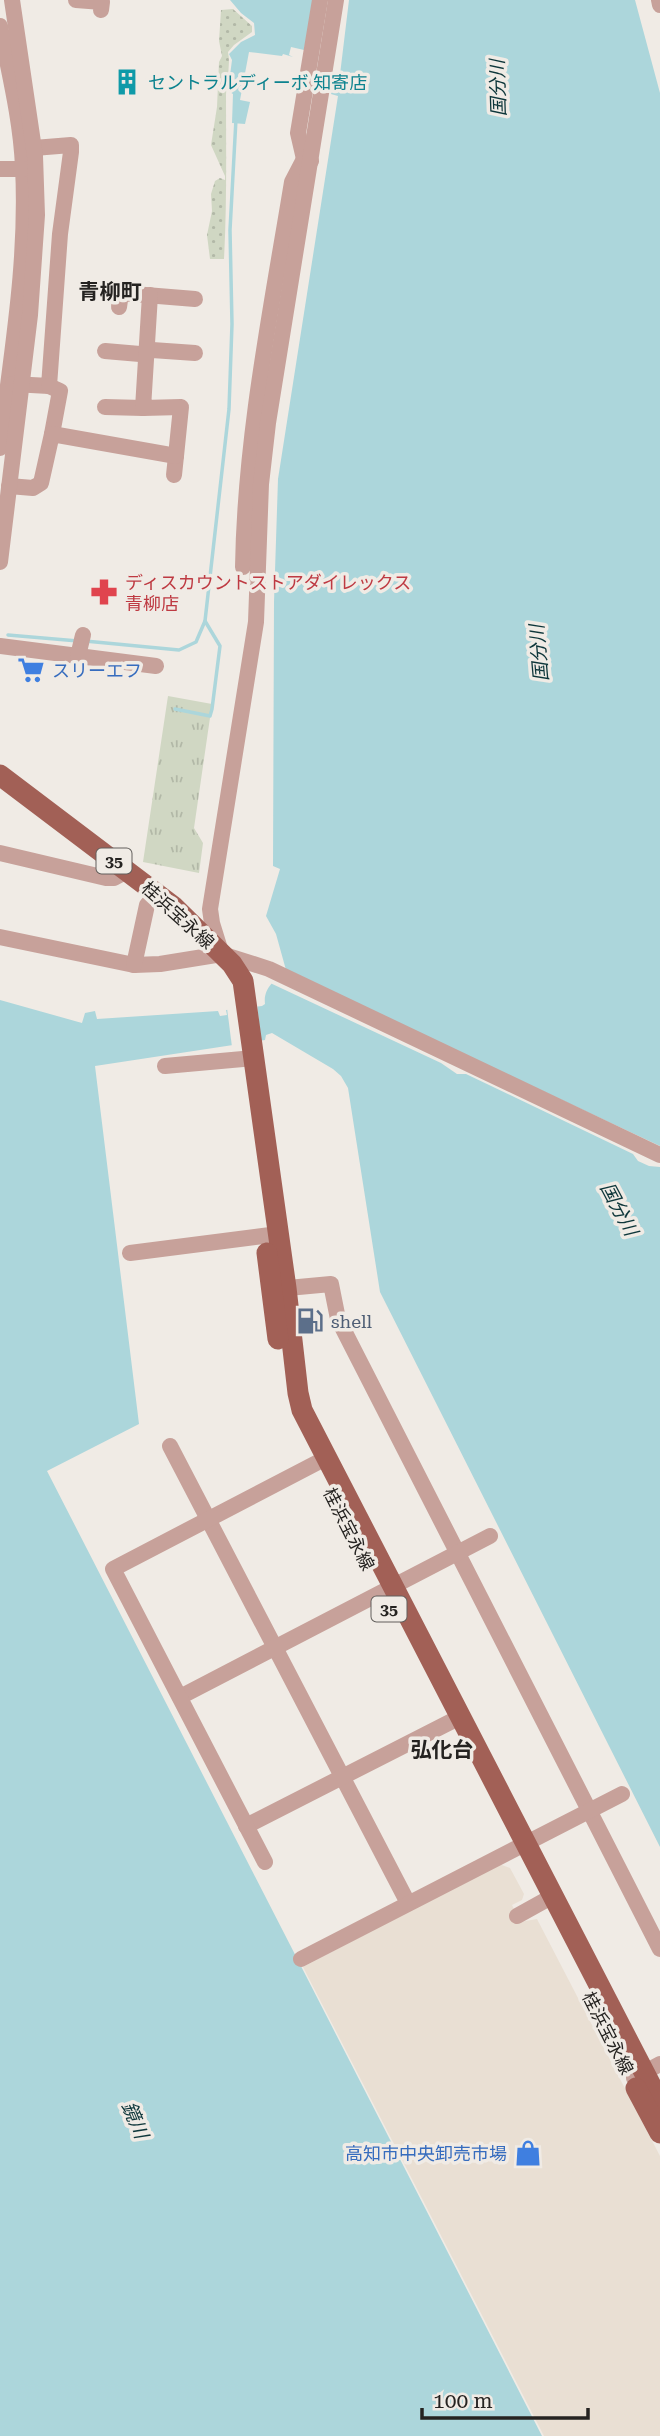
<svg xmlns="http://www.w3.org/2000/svg" width="660" height="2436" viewBox="0 0 660 2436" font-family="'Roboto Serif','Noto Sans JP',serif">
  <defs>
    <pattern id="grass-dots" width="8" height="8" patternUnits="userSpaceOnUse" patternTransform="scale(1.75)"><rect width="8" height="8" fill="#d0d7c3"/><path d="M2 2h.1M6 6h.1" fill="none" stroke="#b2b8a7" stroke-width="1.8" stroke-linecap="round"/></pattern>
    <pattern id="park-tufts" width="24" height="20" patternUnits="userSpaceOnUse" patternTransform="scale(1.75)"><rect width="24" height="20" fill="#d0d7c3"/><path d="M3 7l-1-3M5 7V3M7 7l1-3M15 17l-1-3M17 17v-4M19 17l1-3" fill="none" stroke="#b2b8a7"/></pattern>
  </defs>
  <rect width="100%" height="100%" fill="#f0ebe5"/>
  <path fill="#e9dfd3" d="M 499,1864 L 510,1868 L 524,1894 L 522,1900 L 512,1905 L 520,1922 L 537,1919 L 660,2156 L 660,2436 L 544,2436 L 303,1967 Z"/>
  <path fill="url(#grass-dots)" d="M 233,9 L 252,26 L 252,32 L 234,45 L 228,52 C 231,66 226,81 226,95 C 226,150 227,205 224,259 L 210,259 L 207,235 L 212,211 L 211,194 L 215,181 L 220,178 L 225,180 L 225,176 L 211,145 L 217,107 L 219,62 L 222,56 L 219,41 L 221,10 Z"/>
  <path fill="url(#park-tufts)" d="M 168,696 L 212,704 L 194,828 L 203,843 L 199,873 L 143,862 Z"/>
  <g fill="#acd6db">
    <path d="M 230,0 L 314,0 L 304,50 L 291,47 L 289,55 L 293,57 L 283,54 L 282,56 L 249,52 L 240,100 L 250,102 L 245,124 L 232,123 L 233,94 L 228,91 L 232,60 L 229,54 L 241,42 L 255,35 L 254,23 L 241,13 Z"/>
    <path d="M 349,0 L 635,0 L 660,93 L 660,1847 L 380,1292 L 348,1088 L 341,1076 L 333,1069 L 272,1033 L 266,1035 L 265,1040 L 95,1066 L 139,1424 L 47,1471 L 542,2436 L 0,2436 L 0,1000 L 82,1023 L 85,1013 L 95,1011 L 97,1019 L 218,1011 L 220,1016 L 227,1015 L 226,1010 L 262,1006 L 265,1004 C 263,988 275,980 286,970 L 276,934 L 266,916 L 280,869 L 273,866 L 274,602 L 278,479 L 338,96 L 331,94 L 332,91 L 338,91 Z"/>
  </g>
  <g fill="#f0ebe5">
    <path d="M 282,969 L 660,1146 L 660,1167 L 649,1166 L 638,1161 L 633,1154 L 466,1074 L 457,1074 L 441,1063 L 268,982 Z"/>
    <path d="M 257,1003 L 261,1042 L 232,1047 L 227,1008 Z"/>
  </g>
  <g fill="none" stroke-linecap="round" stroke-linejoin="round">
    <g stroke="#acd6db" stroke-width="3.5">
      <path d="M 8,635 L 78,641"/>
      <path d="M 85,641 L 179,650 L 196,642 L 205,621 L 229,409 L 232,324 L 230,230 L 236,119"/>
      <path d="M 175,709 L 210,716 L 212,709 L 220,646 L 205,621"/>
    </g>
    <g stroke="#c7a19a" stroke-width="16">
      <path d="M 76,0 L 102,2 L 101,10"/>
      <path d="M 659,0 L 660,5"/>
      <path d="M 0,26 C 9,72 21,120 23,167 C 28,262 11,355 0,448"/>
      <path d="M 311,161 L 304,159 L 298,133 L 320,0"/>
      <path d="M 0,169 L 23,169"/>
      <path d="M 119,307 L 121,293 L 195,299"/>
      <path d="M 105,351 L 140,354 L 152,350 L 195,353"/>
      <path d="M 13,384 L 49,386 L 60,234 L 71,152 L 71,145 L 34,148"/>
      <path d="M 49,386 L 60,391 L 52,434"/>
      <path d="M 105,407 L 143,408"/>
      <path d="M 174,475 L 176,456"/>
      <path d="M 9,486 L 33,488 L 41,483 L 52,434 L 176,456 L 181,407 L 143,408 L 150,295"/>
      <path d="M 0,562 L 30,315 L 37,215 L 35,156 L 12,0"/>
      <path d="M 243,567 C 245,438 271,310 292,182 L 304,159"/>
      <path d="M 0,646 L 156,666"/>
      <path d="M 78,656 L 83,635"/>
      <path d="M 0,853 L 106,878 L 114,878 L 127,871"/>
      <path d="M 0,937 L 134,965 L 160,964 L 222,954 L 269,969 L 660,1155"/>
      <path d="M 221,952 L 212,923 L 210,909 L 256,622 L 261,484 L 268,423 L 336,0"/>
      <path d="M 134,965 L 147,905 L 157,893"/>
      <path d="M 165,1066 L 254,1058"/>
      <path d="M 130,1253 L 278,1234"/>
      <path d="M 277,1289 L 331,1284 L 338,1319 L 660,1949"/>
      <path d="M 170,1446 L 408,1903"/>
      <path d="M 180,1697 L 490,1536"/>
      <path d="M 246,1826 L 460,1717"/>
      <path d="M 265,1862 L 113,1569 L 326,1458"/>
      <path d="M 517,1916 L 553,1896"/>
      <path d="M 301,1959 L 622,1794"/>
      <path d="M 634,2078 L 660,2064"/>
    </g>
    <g stroke="#a26056" stroke-width="21">
      <path d="M 0,775 L 173,906 L 232,964 L 243,981 L 286,1288 L 298,1393 L 302,1410 L 660,2103"/>
      <path d="M 267,1253 L 278,1339"/>
      <path d="M 636,2088 L 660,2133"/>
    </g>
  </g>
  <defs>
    <g id="building-bare" transform="scale(2.1)"><path d="M-4-6H4V6H1V3H-1V6H-4ZM-2.5-4.3h1.7v1.8h-1.7ZM.8-4.3h1.7v1.8H.8ZM-2.5-1h1.7V.8h-1.7ZM.8-1h1.7V.8H.8Z" fill="#0f9aa8" stroke="#f0ebe5" stroke-width="2.5" paint-order="stroke"/></g>
    <g id="pharmacy-bare" transform="scale(2.1)"><path d="M-2-6h4v4h4v4h-4v4h-4v-4h-4v-4h4Z" fill="#e0444e" stroke="#f0ebe5" stroke-width="2.5" paint-order="stroke"/></g>
    <g id="supermarket-bare" transform="scale(2.1)"><path d="M-6-5.5h2.5l.6 2H6L4.5 2H-2.5L-4.4-4H-6ZM-1.5 3.2a1.3 1.3 0 1 0 .1 0ZM3 3.2a1.3 1.3 0 1 0 .1 0Z" fill="#3f7fe0" stroke="#f0ebe5" stroke-width="2.5" paint-order="stroke"/></g>
    <g id="fuel-bare" transform="scale(2.1)"><path d="M-5.5-6h7V0h2V4h1.3V-2.5L3-4.5l.8-.8L6-3V5H2.5V1h-1V6h-7ZM-4.2-4.7v3.2H.2V-4.7Z" fill="#5c6f8a" stroke="#f0ebe5" stroke-width="2.5" paint-order="stroke"/></g>
    <g id="shop-bare" transform="scale(2.1)"><path d="M-5-2.5h2.3a2.7 3.5 0 0 1 5.4 0H5L5.5 6h-11ZM-1.5-2.5h3a1.5 2.3 0 0 0-3 0Z" fill="#3f7fe0" stroke="#f0ebe5" stroke-width="2.5" paint-order="stroke"/></g>
  </defs>
  <g fill-rule="evenodd">
    <use href="#building-bare" x="127" y="82"/>
    <use href="#pharmacy-bare" x="104" y="592"/>
    <use href="#supermarket-bare" x="31" y="670"/>
    <use href="#fuel-bare" x="310" y="1321"/>
    <use href="#shop-bare" x="528" y="2153"/>
  </g>
  <g text-anchor="middle" dominant-baseline="central" stroke-width="7" stroke-linejoin="round" paint-order="stroke">
    <g fill="#f0ebe5" stroke="#625f5c" stroke-width="2">
      <rect x="96.5" y="848.5" width="35" height="25" rx="5"/>
      <rect x="371.5" y="1596.5" width="35" height="25" rx="5"/>
    </g>
    <g font-size="16" font-weight="bold" fill="#252321">
      <text x="114" y="861">35</text>
      <text x="389" y="1609">35</text>
    </g>
    <g font-size="18" fill="#0d838f" stroke="#f0ebe5" text-anchor="start">
      <text x="148" y="82">セントラルディーボ 知寄店</text>
    </g>
    <g font-size="18" fill="#be3a42" stroke="#f0ebe5" text-anchor="start">
      <text x="125" y="582">ディスカウントストアダイレックス<tspan x="125" dy="21">青柳店</tspan></text>
    </g>
    <g font-size="18" fill="#366cbe" stroke="#f0ebe5" text-anchor="start">
      <text x="52" y="670">スリーエフ</text>
      <text x="507" y="2153" text-anchor="end">高知市中央卸売市場</text>
    </g>
    <g font-size="18" fill="#252321" stroke="#f0ebe5">
      <text transform="translate(178 915) rotate(42)">桂浜宝永線</text>
      <text transform="translate(349 1529) rotate(63)">桂浜宝永線</text>
      <text transform="translate(608 2033) rotate(63)">桂浜宝永線</text>
    </g>
    <g font-size="18" fill="#4e5e75" stroke="#f0ebe5" text-anchor="start">
      <text x="331" y="1321">shell</text>
    </g>
    <g font-size="19" font-style="italic" fill="#0d363a" stroke="#f0ebe5">
      <text transform="translate(498 88) rotate(-92)">国分川</text>
      <text transform="translate(539 653) rotate(-95)">国分川</text>
      <text transform="translate(619 1209) rotate(62)">国分川</text>
      <text transform="translate(135 2120) rotate(67)">鏡川</text>
    </g>
    <g font-size="21" font-weight="bold" fill="#252321" stroke="#f0ebe5">
      <text x="110" y="292">青柳町</text>
      <text x="442" y="1750">弘化台</text>
    </g>
  </g>
  <path d="M422 2408v10h166v-10" fill="none" stroke="#252321" stroke-width="3.5"/>
  <text x="433" y="2408" font-size="21" fill="#252321" stroke="#f0ebe5" stroke-width="5" paint-order="stroke">100 m</text>
</svg>
